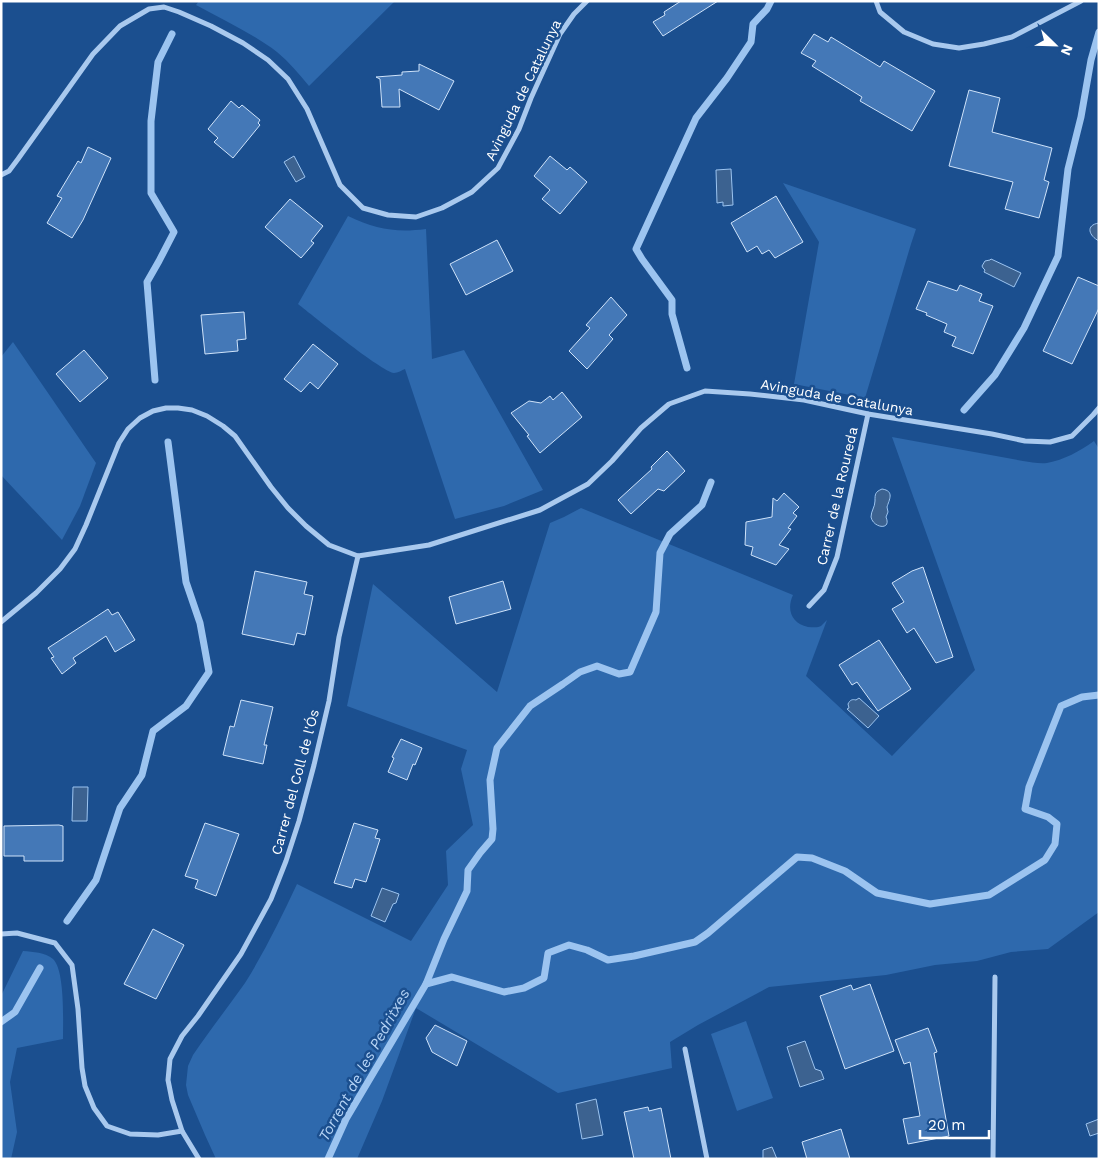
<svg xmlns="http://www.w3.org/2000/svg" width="1100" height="1160" viewBox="0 0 1100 1160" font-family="'Work Sans',sans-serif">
  <rect width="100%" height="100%" fill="#1b4f8f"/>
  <g fill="#2e69ad">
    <path d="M 199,1 L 395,1 L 309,86 C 299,74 289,62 277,52 C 252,33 223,20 196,5 Z"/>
    <path d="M 783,183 L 916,229 L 911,244 L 865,398 L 794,384 L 819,242 Z"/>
    <path d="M 348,216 C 376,229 395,233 426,229 L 432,359 L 464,350 L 543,490 L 504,506 L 455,519 L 405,369 C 402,370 398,373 394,373 C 382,372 312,315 298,304 Z"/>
    <path d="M 13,342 L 96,463 L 80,506 L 62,540 L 1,475 L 1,357 Z"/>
    <path d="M 892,437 L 1023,461 C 1031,462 1039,464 1047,463 C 1064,460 1080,451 1094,441 L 1099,449 L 1099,912 L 1048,949 L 1011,952 L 977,961 L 935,965 L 886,975 L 769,987 L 698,1025 L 670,1042 L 672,1068 L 558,1093 L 416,1008 L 382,1101 L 357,1159 L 216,1159 L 205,1135 L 188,1095 L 186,1085 L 188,1066 L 193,1055 C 210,1030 228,1007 245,983 C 265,951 281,918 297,884 L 411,941 L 448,885 L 446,851 L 473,825 L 461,769 L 467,750 L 347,706 L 373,584 L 497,692 L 550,523 L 564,517 L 581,508 L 793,595 C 786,610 792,624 808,627 C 812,627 818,628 821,626 C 823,624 825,622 827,620 L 806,676 L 892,756 L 975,670 Z"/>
    <path d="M 23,951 C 33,952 45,952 53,959 C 65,970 63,1021 63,1039 L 17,1048 L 10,1082 L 17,1132 L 11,1159 L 1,1159 L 1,996 Z"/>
    <path d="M 746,1021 L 773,1098 L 737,1111 L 711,1034 Z"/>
  </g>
  <g fill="#3c6290" stroke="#9cc4f0">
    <path d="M 294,156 L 305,177 L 296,182 L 284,162 Z"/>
    <path d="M 731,169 L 733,205 L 723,206 L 723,202 L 717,203 L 716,170 Z"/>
    <path d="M 1099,223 L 1099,241 C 1089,236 1085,225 1099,223 Z"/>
    <path d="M 991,259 L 1021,273 L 1014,287 L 984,272 L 985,270 L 983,268 L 982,266 L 985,261 L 990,260 Z"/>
    <path d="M 882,489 C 895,491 889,500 887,507 L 888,512 L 886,517 C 892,531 873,528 871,517 C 871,511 875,507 875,501 C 875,494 875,492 882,489 Z"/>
    <path d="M 859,698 L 879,716 L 868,728 L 847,709 L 849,708 L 848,704 C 850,700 852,699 856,700 Z"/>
    <path d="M 73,787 L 88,787 L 87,821 L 72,821 Z"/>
    <path d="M 382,888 L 399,894 L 396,903 L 393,904 L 385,922 L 371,916 Z"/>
    <path d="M 805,1041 L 815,1069 L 821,1071 L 824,1079 L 800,1087 L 787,1047 Z"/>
    <path d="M 596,1099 L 603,1135 L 582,1139 L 576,1104 Z"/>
    <path d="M 1099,1119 L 1099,1133 L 1090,1136 L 1086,1124 Z"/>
    <path d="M 772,1147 L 777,1159 L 763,1159 L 763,1150 Z"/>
  </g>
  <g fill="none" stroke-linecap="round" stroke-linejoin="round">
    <g stroke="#9cc4f0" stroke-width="7">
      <path d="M 687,368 L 672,314 L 672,300 L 642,259 L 636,249 L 696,118 L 727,78 L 751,42 L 753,24 L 767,9 L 771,1"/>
      <path d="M 155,380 L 147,282 L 159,261 L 174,232 L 151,193 L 151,121 L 158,62 L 172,34"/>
      <path d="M 964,410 L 995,375 L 1024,328 L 1058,256 L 1068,169 L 1081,117 L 1091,60 L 1099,32"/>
      <path d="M 67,921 L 96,880 L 120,808 L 142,775 L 153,731 L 186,706 L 209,672 L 200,623 L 186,582 L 168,442"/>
      <path d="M 426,984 L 444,939 L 467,891 L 468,870 L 480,853 L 492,839 L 493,829 L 490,780 L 497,748 L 530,706 L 563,684 L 580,672 L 597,666 L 619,674 L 630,672 L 656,612 L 660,553 L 670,534 L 702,505 L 711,482"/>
      <path d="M 1,1022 L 15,1012 L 40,968"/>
      <path d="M 328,1159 L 346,1119 L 426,984 L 452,977 L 504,992 L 524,988 L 544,978 L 548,953 L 569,945 L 587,950 L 608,960 L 634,956 L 695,942 L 708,933 L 797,857 L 812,858 L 845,871 L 877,893 L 930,904 L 989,895 L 1045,860 L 1055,844 L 1057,824 L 1048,817 L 1025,809 L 1029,787 L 1061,706 L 1082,697 L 1099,695"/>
    </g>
  </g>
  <g fill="#4478b7" stroke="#cfe3fa">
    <path d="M 681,1 L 718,1 L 663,36 L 653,22 L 665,15 L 664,12 Z"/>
    <path d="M 814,34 L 828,42 L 831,37 L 880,67 L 884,61 L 935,91 L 912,131 L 860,101 L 862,97 L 812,66 L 816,61 L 801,53 Z"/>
    <path d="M 419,64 L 454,81 L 439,110 L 399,89 L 400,107 L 382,107 L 380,79 L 376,77 L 402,75 L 402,72 L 419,71 Z"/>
    <path d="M 969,90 L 1000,98 L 992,132 L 1052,148 L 1044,180 L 1049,182 L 1039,218 L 1005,209 L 1013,182 L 949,166 Z"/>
    <path d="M 231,101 L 239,108 L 242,105 L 260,120 L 258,123 L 260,125 L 233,158 L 214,142 L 218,138 L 208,129 Z"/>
    <path d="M 88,147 L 111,158 L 83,220 L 72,238 L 47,223 L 62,198 L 57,196 L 78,161 L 81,163 Z"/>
    <path d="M 550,156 L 567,170 L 570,167 L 587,182 L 560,214 L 542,199 L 550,190 L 534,176 Z"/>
    <path d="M 776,196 L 803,242 L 775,258 L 769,250 L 762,254 L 757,246 L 747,252 L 731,223 Z"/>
    <path d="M 290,199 L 323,226 L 311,241 L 314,243 L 301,258 L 265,227 Z"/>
    <path d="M 497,240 L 513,271 L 466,295 L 450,264 Z"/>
    <path d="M 1078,277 L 1099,286 L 1099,308 L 1072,364 L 1043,351 Z"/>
    <path d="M 928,281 L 957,291 L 960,285 L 982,294 L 979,301 L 993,306 L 973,354 L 952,346 L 956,337 L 944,332 L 947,324 L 926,315 L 927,313 L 916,309 Z"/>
    <path d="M 611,297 L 627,315 L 609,335 L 613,339 L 587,369 L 569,351 L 590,328 L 586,325 Z"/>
    <path d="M 244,312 L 246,339 L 237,340 L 238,351 L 205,354 L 201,315 Z"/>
    <path d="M 313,344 L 338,364 L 318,389 L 310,382 L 301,392 L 284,379 Z"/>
    <path d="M 84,350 L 108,378 L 80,402 L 56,374 Z"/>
    <path d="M 562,392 L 582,417 L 540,453 L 527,436 L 529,435 L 511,413 L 529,401 L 541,403 L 550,396 L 553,400 Z"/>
    <path d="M 667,451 L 685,471 L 664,491 L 658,489 L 631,514 L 618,500 L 652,469 L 651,467 Z"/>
    <path d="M 784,493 L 799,507 L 793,513 L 797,516 L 788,528 L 791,529 L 779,545 L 789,549 L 776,565 L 751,555 L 753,547 L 745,545 L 746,522 L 772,517 L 773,498 L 777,501 Z"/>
    <path d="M 923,567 L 953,657 L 936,663 L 914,628 L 907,633 L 892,609 L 904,602 L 892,583 L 912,571 Z"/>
    <path d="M 255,571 L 307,582 L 304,594 L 313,596 L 305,635 L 297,633 L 294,645 L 242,634 Z"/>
    <path d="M 503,581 L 511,609 L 456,624 L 449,597 Z"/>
    <path d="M 108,609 L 112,615 L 118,612 L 135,640 L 115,652 L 106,636 L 73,658 L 76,663 L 62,674 L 51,658 L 54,657 L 48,648 Z"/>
    <path d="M 879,640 L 911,689 L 878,711 L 857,682 L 852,685 L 839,665 Z"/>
    <path d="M 241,700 L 273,707 L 264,745 L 267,745 L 263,764 L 223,755 L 230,726 L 234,727 Z"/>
    <path d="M 401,739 L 422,748 L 415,765 L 413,764 L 407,780 L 388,772 L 394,758 L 392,757 Z"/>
    <path d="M 205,823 L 239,834 L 216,896 L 195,888 L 198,880 L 185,876 Z"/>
    <path d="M 354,823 L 378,830 L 375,838 L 380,839 L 366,882 L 355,879 L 352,888 L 334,883 Z"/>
    <path d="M 59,825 L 63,826 L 63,861 L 24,861 L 24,856 L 4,856 L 4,826 Z"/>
    <path d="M 153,929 L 184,945 L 156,999 L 124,984 Z"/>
    <path d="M 870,984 L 894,1051 L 845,1069 L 820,996 L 851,985 L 853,990 Z"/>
    <path d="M 435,1025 L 467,1041 L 457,1066 L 432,1052 L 426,1038 Z"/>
    <path d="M 928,1028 L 937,1052 L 934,1053 L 949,1136 L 908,1144 L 903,1119 L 920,1116 L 910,1062 L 904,1064 L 895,1040 Z"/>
    <path d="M 648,1107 L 649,1111 L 661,1108 L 671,1159 L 634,1159 L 624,1112 Z"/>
    <path d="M 841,1129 L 850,1159 L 807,1159 L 802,1142 Z"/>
  </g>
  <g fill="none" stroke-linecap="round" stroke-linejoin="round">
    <g stroke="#a9c9ee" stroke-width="5">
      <path d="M 876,1 L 880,12 L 904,32 L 933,44 L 959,48 L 984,44 L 1012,37 L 1081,1"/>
      <path d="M 1,175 L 9,171 L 18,159 L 93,54 L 120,26 L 149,9 L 164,7 L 179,12 L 211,26 L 243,43 L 268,60 L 288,79 L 307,109 L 340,185 L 363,208 L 388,215 L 416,217 L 442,208 L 472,192 L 498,168 L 519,129 L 531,98 L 560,34 L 574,14 L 587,1"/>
      <path d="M 809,606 L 824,590 L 837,557 L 868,414"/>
      <path d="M 1,622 L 36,593 L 60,569 L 75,549 L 86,525 L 119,443 L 128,429 L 140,418 L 153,411 L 166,408 L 178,408 L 192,410 L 207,416 L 223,426 L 235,436 L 271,487 L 288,508 L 306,526 L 329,545 L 358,556 L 429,545 L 540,510 L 588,484 L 612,461 L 641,428 L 669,404 L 705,391 L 750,394 L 804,400 L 868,414 L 992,434 L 1025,441 L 1050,442 L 1072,436 L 1093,415 L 1099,408"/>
      <path d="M 1,934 L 17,933 L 55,943 L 72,965 L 78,1009 L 82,1068 L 85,1086 L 94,1108 L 107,1126 L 130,1134 L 158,1135 L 182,1131"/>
      <path d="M 685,1049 L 707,1159"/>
      <path d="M 199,1159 L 182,1131 L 172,1100 L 168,1080 L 170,1059 L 182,1036 L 198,1016 L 241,954 L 271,899 L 286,861 L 299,821 L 314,765 L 329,701 L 339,637 L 358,556"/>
      <path d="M 993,1159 L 995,977"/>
    </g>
  </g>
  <g text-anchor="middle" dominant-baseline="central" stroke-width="5" stroke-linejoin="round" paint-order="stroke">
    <g font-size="14" fill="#fff" stroke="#1b4f8f">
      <text transform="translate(523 90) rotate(-64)">Avinguda de Catalunya</text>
      <text transform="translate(837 397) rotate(10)">Avinguda de Catalunya</text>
      <text transform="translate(837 496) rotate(-77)">Carrer de la Roureda</text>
      <text transform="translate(295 782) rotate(-75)">Carrer del Coll de l'Ós</text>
    </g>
    <g font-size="15" font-style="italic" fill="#b5d3f5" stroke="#1b4f8f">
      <text transform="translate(364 1065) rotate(-61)">Torrent de les Pedritxes</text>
    </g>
  </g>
  <rect width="1100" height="1160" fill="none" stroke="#ffffff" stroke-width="5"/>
  <g transform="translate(1055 45) rotate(113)" stroke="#1b4f8f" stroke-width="4" paint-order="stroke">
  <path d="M0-4L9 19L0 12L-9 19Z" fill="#ffffff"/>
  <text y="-8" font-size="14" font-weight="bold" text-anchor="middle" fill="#ffffff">N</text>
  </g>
  <path d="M920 1130v8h69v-8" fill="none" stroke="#ffffff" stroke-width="2.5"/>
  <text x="928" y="1130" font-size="15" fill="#ffffff" stroke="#1b4f8f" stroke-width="4" paint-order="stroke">20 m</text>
</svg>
